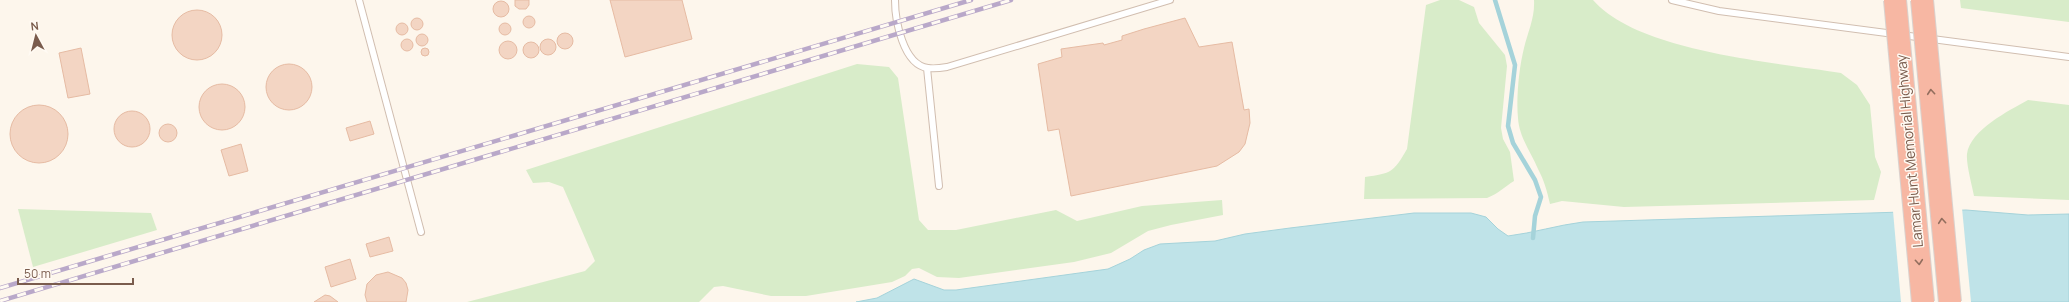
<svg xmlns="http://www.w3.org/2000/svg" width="2069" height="302" viewBox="0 0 2069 302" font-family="Manrope,sans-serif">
  <rect width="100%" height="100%" fill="#fdf6ec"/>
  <g fill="#d8ecc9">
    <path d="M 1440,0 L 1459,0 L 1474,7 L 1479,23 L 1505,55 L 1507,66 L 1501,128 L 1503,139 L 1510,152 L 1514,181 C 1504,187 1498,194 1487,198 L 1364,199 L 1365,177 C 1392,173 1393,173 1407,149 L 1426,5 Z"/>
    <path d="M 1534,0 L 1593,0 C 1638,52 1774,62 1841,73 L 1857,85 L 1870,105 L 1875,157 L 1881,172 L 1874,200 L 1624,207 L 1562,201 L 1550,204 C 1547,191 1544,180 1538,169 C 1531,152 1519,137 1518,118 C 1516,98 1519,68 1524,48 C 1528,31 1535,18 1534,0 Z"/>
    <path d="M 1960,0 L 2069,0 L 2069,22 L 1961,8 Z"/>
    <path d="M 857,64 L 889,67 L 898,78 L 919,220 L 928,230 L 956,230 L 1056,210 L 1077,221 L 1142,206 L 1222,200 L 1223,215 L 1171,225 L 1148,231 L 1111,253 L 1074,262 L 959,278 L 937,277 L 919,268 L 912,269 L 905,276 L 892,282 L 806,296 L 771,296 L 723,286 L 714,287 L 699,302 L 467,302 L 585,271 L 595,261 L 563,187 L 549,182 L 533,183 L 526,170 Z"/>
    <path d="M 2028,100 L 2069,105 L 2069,200 L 1974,196 C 1972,185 1966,164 1967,154 C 1970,130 2010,110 2028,100 Z"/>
    <path d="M 18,209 L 151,213 L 157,230 L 33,267 Z"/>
  </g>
  <path fill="#bfe3e8" stroke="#a5d3da" d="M 1966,210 L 2028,215 L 2069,214 L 2069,302 L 856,302 L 877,298 L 914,279 L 944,290 L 956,290 L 1108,269 L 1130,259 L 1144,250 L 1160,244 L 1215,241 L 1245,234 L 1290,228 L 1414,213 L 1471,213 L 1486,217 L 1498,229 L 1508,236 C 1533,233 1558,225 1583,222 Z"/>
  <path fill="#fdf6ec" d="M 1962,208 L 1971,302 L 1901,302 L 1893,211 Z"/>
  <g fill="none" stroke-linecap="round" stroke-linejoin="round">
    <path stroke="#a5d3da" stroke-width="4.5" d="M 1495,0 L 1515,65 L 1508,126 L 1513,143 L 1535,180 L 1541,197 L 1535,216 L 1533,238"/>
  </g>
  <g fill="#f3d5c3" stroke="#e6bba3">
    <path d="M 515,0 L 529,0 L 529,5 L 526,9 L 519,9 L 515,6 Z"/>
    <path d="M 610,0 L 682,0 L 692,39 L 625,57 Z"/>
    <circle cx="501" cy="9" r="8"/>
    <circle cx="197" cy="35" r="25"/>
    <circle cx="529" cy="22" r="6"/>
    <path d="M 1185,18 L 1199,47 L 1232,42 L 1244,110 L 1249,109 L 1250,123 L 1245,144 L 1239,152 L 1217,166 L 1071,196 L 1059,129 L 1048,131 L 1038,64 L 1062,57 L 1061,49 L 1103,43 L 1104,45 L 1122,40 L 1122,36 L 1144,29 Z"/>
    <circle cx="417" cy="24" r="6"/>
    <circle cx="505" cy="29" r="6"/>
    <circle cx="402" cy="29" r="6"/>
    <circle cx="565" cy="41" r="8"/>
    <circle cx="422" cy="40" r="6"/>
    <circle cx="407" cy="45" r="6"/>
    <circle cx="548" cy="47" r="8"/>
    <circle cx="508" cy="50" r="9"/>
    <circle cx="531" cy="50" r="8"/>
    <circle cx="425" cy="52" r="4"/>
    <path d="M 81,48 L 90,94 L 68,98 L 59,53 Z"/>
    <circle cx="289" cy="87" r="23"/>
    <circle cx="222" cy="107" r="23"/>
    <circle cx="39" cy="134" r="29"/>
    <circle cx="132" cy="129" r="18"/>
    <path d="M 370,121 L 374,134 L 350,141 L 346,128 Z"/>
    <circle cx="168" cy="133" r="9"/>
    <path d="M 241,144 L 248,171 L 229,176 L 221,150 Z"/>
    <path d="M 389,237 L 393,251 L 370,257 L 366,244 Z"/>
    <path d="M 350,259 L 356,279 L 331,287 L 325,267 Z"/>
    <path d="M 388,272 L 402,278 L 406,283 L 408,290 L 406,302 L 367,302 L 365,295 L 367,284 L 376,275 Z"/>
    <path d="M 325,295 L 330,296 L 338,302 L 314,302 Z"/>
  </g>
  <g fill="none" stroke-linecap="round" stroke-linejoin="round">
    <g stroke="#d1beb0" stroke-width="8">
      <g id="service">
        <path d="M 359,0 L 421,232"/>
        <path d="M 895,0 C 895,20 903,65 928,68 C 934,69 941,68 947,67 L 1170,0"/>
        <path d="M 1672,0 L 1719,11 L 2069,57"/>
        <path d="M 927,68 L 939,186"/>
      </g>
    </g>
    <use href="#service" stroke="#fff" stroke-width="6"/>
    <g stroke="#b9a8c9" stroke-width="4.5">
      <g id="rail">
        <path d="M 0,288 L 971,0"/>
        <path d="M 0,301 L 1011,0"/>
      </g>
    </g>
    <use href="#rail" stroke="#fffaf3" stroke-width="3" stroke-dasharray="9" stroke-linecap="butt"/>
    <g stroke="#dad1cd" stroke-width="24" stroke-linecap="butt">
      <g id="motorway-bridge">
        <path d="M 1895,0 L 1923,302"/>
        <path d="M 1922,0 L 1950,302"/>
      </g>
    </g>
    <use href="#motorway-bridge" stroke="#f7b7a3" stroke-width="22"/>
  </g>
  <defs><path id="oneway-chevron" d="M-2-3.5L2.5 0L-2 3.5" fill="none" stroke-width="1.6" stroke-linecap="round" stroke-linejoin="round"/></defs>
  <g stroke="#936e5e">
    <use href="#oneway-chevron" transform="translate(1931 92) rotate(-95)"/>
    <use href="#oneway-chevron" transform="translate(1942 221) rotate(-95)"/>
    <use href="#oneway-chevron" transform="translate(1919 262) rotate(85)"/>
  </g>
  <g text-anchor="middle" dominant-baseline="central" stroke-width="3" stroke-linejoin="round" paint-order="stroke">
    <g font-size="14" fill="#7a5c4d" stroke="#fffaf3">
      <text transform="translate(1909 151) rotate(-95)">Lamar Hunt Memorial Highway</text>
    </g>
  </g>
  <g transform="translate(36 36) rotate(353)" stroke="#fffaf3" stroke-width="3" paint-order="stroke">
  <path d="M0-3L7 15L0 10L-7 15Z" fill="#7a5c4d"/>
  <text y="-6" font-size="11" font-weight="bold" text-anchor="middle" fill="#7a5c4d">N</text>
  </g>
  <path d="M18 278v6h115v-6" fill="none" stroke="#7a5c4d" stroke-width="2"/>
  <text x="24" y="278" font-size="12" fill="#7a5c4d" stroke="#fffaf3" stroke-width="3" paint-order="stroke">50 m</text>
</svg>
